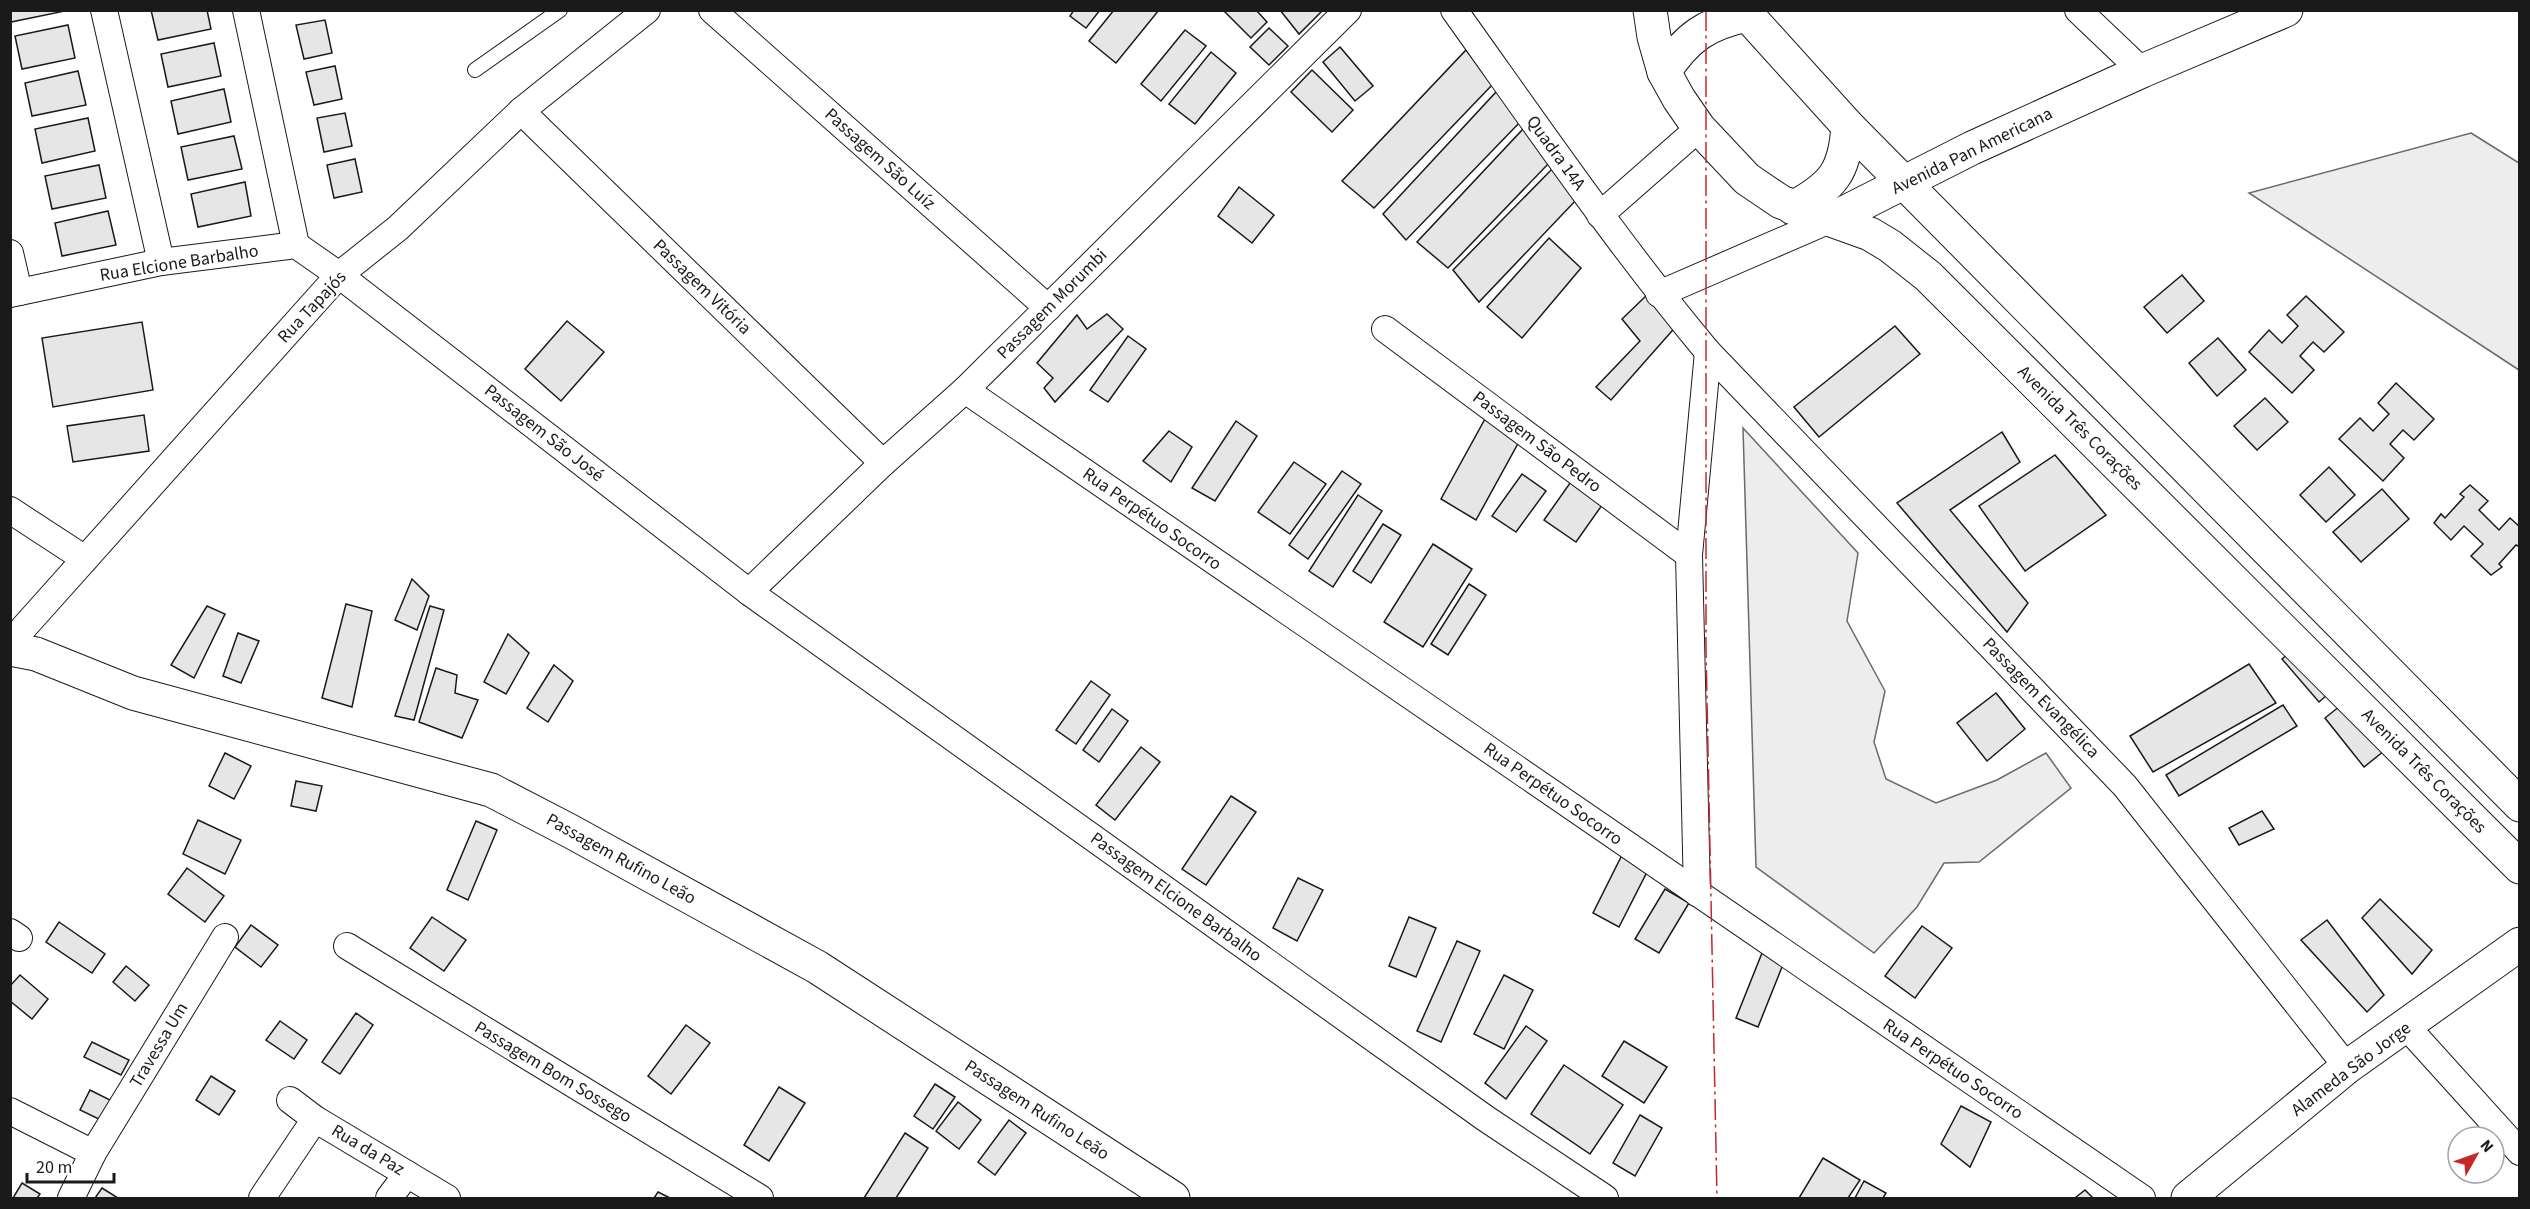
<svg xmlns="http://www.w3.org/2000/svg" width="2530" height="1209" viewBox="0 0 2530 1209" font-family="'Source Sans 3',sans-serif">
  <rect width="100%" height="100%" fill="#fff"/>
  <g fill="#ededed" stroke="#6a6a6a" stroke-width="1.5">
    <path d="M 2471,133 L 2519,163 L 2519,370 L 2249,193 Z"/>
    <path d="M 1743,428 L 1858,553 L 1847,621 L 1885,691 L 1874,742 L 1886,779 L 1936,803 L 1997,780 L 2046,753 L 2071,788 L 1979,862 L 1944,863 L 1917,907 L 1874,953 L 1756,867 Z"/>
  </g>
  <g fill="#e6e6e6" stroke="#1a1a1a" stroke-width="1.5">
    <path d="M 10,10 L 65,10 L 65,11 L 11,22 Z"/>
    <path d="M 151,10 L 207,10 L 211,29 L 158,40 Z"/>
    <path d="M 1074,10 L 1100,10 L 1086,28 L 1070,16 Z"/>
    <path d="M 1114,10 L 1159,10 L 1116,63 L 1089,41 Z"/>
    <path d="M 1223,10 L 1256,10 L 1267,22 L 1251,38 Z"/>
    <path d="M 1280,10 L 1323,10 L 1299,34 Z"/>
    <path d="M 325,20 L 332,53 L 304,59 L 296,25 Z"/>
    <path d="M 68,25 L 75,58 L 22,69 L 15,36 Z"/>
    <path d="M 1269,28 L 1288,46 L 1269,65 L 1250,47 Z"/>
    <path d="M 1185,30 L 1206,46 L 1161,101 L 1141,84 Z"/>
    <path d="M 214,43 L 221,76 L 168,87 L 161,54 Z"/>
    <path d="M 1340,47 L 1373,86 L 1355,101 L 1323,62 Z"/>
    <path d="M 1466,50 L 1493,84 L 1374,208 L 1342,181 Z"/>
    <path d="M 1211,52 L 1236,73 L 1195,124 L 1169,104 Z"/>
    <path d="M 335,66 L 342,99 L 314,105 L 306,72 Z"/>
    <path d="M 1312,70 L 1353,110 L 1332,132 L 1291,92 Z"/>
    <path d="M 78,71 L 86,105 L 32,116 L 25,83 Z"/>
    <path d="M 224,89 L 231,122 L 178,134 L 171,101 Z"/>
    <path d="M 1497,91 L 1522,120 L 1406,240 L 1383,214 Z"/>
    <path d="M 345,113 L 352,146 L 324,152 L 317,118 Z"/>
    <path d="M 88,118 L 95,151 L 42,163 L 35,129 Z"/>
    <path d="M 1524,128 L 1550,162 L 1448,268 L 1417,242 Z"/>
    <path d="M 234,136 L 242,169 L 188,180 L 181,147 Z"/>
    <path d="M 355,159 L 362,192 L 334,198 L 327,165 Z"/>
    <path d="M 99,165 L 106,198 L 52,209 L 45,176 Z"/>
    <path d="M 1553,168 L 1578,198 L 1479,302 L 1453,270 Z"/>
    <path d="M 245,182 L 251,216 L 198,227 L 191,194 Z"/>
    <path d="M 1239,187 L 1274,215 L 1252,243 L 1218,216 Z"/>
    <path d="M 108,211 L 116,245 L 62,256 L 55,223 Z"/>
    <path d="M 1549,238 L 1581,268 L 1522,338 L 1487,307 Z"/>
    <path d="M 2182,275 L 2204,301 L 2167,333 L 2144,307 Z"/>
    <path d="M 1649,293 L 1679,323 L 1611,400 L 1596,387 L 1640,341 L 1622,319 Z"/>
    <path d="M 2306,296 L 2344,332 L 2324,352 L 2313,342 L 2300,356 L 2314,370 L 2292,393 L 2249,352 L 2269,330 L 2282,343 L 2298,326 L 2287,315 Z"/>
    <path d="M 1107,314 L 1123,329 L 1055,402 L 1044,388 L 1053,378 L 1037,363 L 1077,315 L 1087,329 Z"/>
    <path d="M 567,321 L 604,352 L 561,401 L 525,369 Z"/>
    <path d="M 142,322 L 153,390 L 53,407 L 42,338 Z"/>
    <path d="M 1895,326 L 1920,354 L 1819,437 L 1794,407 Z"/>
    <path d="M 1128,336 L 1146,349 L 1108,402 L 1090,390 Z"/>
    <path d="M 2218,338 L 2246,370 L 2217,396 L 2189,363 Z"/>
    <path d="M 2396,383 L 2434,419 L 2414,440 L 2403,430 L 2390,444 L 2404,458 L 2383,481 L 2339,439 L 2360,418 L 2373,431 L 2389,414 L 2378,403 Z"/>
    <path d="M 2265,398 L 2288,422 L 2257,450 L 2234,426 Z"/>
    <path d="M 144,415 L 149,451 L 73,462 L 67,426 Z"/>
    <path d="M 1485,419 L 1521,438 L 1476,520 L 1441,499 Z"/>
    <path d="M 1236,421 L 1257,436 L 1215,501 L 1192,488 Z"/>
    <path d="M 1169,431 L 1192,447 L 1171,482 L 1143,461 Z"/>
    <path d="M 2002,432 L 2020,462 L 1950,510 L 2028,603 L 2007,632 L 1897,503 Z"/>
    <path d="M 2055,455 L 2106,515 L 2025,571 L 1979,506 Z"/>
    <path d="M 1294,462 L 1326,484 L 1290,534 L 1258,512 Z"/>
    <path d="M 2329,467 L 2355,495 L 2326,522 L 2300,495 Z"/>
    <path d="M 1342,471 L 1361,484 L 1308,559 L 1289,545 Z"/>
    <path d="M 1522,474 L 1546,491 L 1516,532 L 1492,516 Z"/>
    <path d="M 1575,476 L 1607,498 L 1576,542 L 1544,520 Z"/>
    <path d="M 2470,485 L 2488,501 L 2479,510 L 2499,530 L 2510,518 L 2520,527 L 2520,547 L 2516,545 L 2499,564 L 2502,567 L 2491,575 L 2471,556 L 2483,544 L 2464,526 L 2451,540 L 2434,523 L 2441,514 L 2445,518 L 2464,497 L 2460,494 Z"/>
    <path d="M 2382,489 L 2409,519 L 2361,562 L 2333,532 Z"/>
    <path d="M 1358,495 L 1382,511 L 1333,587 L 1309,571 Z"/>
    <path d="M 1383,524 L 1401,535 L 1371,583 L 1353,571 Z"/>
    <path d="M 1433,544 L 1472,569 L 1423,647 L 1384,622 Z"/>
    <path d="M 412,579 L 429,596 L 417,630 L 395,620 Z"/>
    <path d="M 1469,584 L 1486,595 L 1448,655 L 1431,644 Z"/>
    <path d="M 346,604 L 372,611 L 352,707 L 322,698 Z"/>
    <path d="M 207,606 L 225,614 L 194,678 L 171,665 Z"/>
    <path d="M 430,606 L 444,610 L 414,720 L 395,716 Z"/>
    <path d="M 238,633 L 259,641 L 241,683 L 223,676 Z"/>
    <path d="M 508,634 L 529,653 L 506,694 L 484,682 Z"/>
    <path d="M 2298,645 L 2335,688 L 2319,702 L 2282,659 Z"/>
    <path d="M 2249,664 L 2276,703 L 2153,772 L 2130,736 Z"/>
    <path d="M 554,665 L 573,681 L 548,722 L 527,708 Z"/>
    <path d="M 436,668 L 457,675 L 455,693 L 478,700 L 462,738 L 419,722 Z"/>
    <path d="M 1091,681 L 1110,695 L 1076,744 L 1056,730 Z"/>
    <path d="M 1996,693 L 2025,729 L 1987,761 L 1957,723 Z"/>
    <path d="M 2350,698 L 2389,747 L 2364,767 L 2325,718 Z"/>
    <path d="M 2283,705 L 2297,726 L 2179,796 L 2166,775 Z"/>
    <path d="M 1112,709 L 1128,721 L 1099,762 L 1083,750 Z"/>
    <path d="M 1141,747 L 1160,762 L 1115,820 L 1096,805 Z"/>
    <path d="M 225,753 L 251,766 L 234,799 L 209,786 Z"/>
    <path d="M 296,781 L 322,786 L 316,811 L 291,806 Z"/>
    <path d="M 1231,796 L 1256,812 L 1206,885 L 1182,869 Z"/>
    <path d="M 2262,811 L 2274,829 L 2239,845 L 2229,828 Z"/>
    <path d="M 198,820 L 241,840 L 225,874 L 183,854 Z"/>
    <path d="M 476,821 L 497,830 L 468,900 L 447,890 Z"/>
    <path d="M 1622,855 L 1649,868 L 1619,927 L 1593,913 Z"/>
    <path d="M 187,868 L 224,896 L 205,922 L 168,894 Z"/>
    <path d="M 1298,878 L 1323,890 L 1297,941 L 1273,928 Z"/>
    <path d="M 1665,889 L 1689,903 L 1659,953 L 1635,939 Z"/>
    <path d="M 2380,899 L 2432,950 L 2412,974 L 2362,918 Z"/>
    <path d="M 432,917 L 466,940 L 444,971 L 410,948 Z"/>
    <path d="M 1409,917 L 1436,928 L 1416,977 L 1389,966 Z"/>
    <path d="M 2327,920 L 2384,995 L 2367,1012 L 2301,940 Z"/>
    <path d="M 59,922 L 105,954 L 92,973 L 46,942 Z"/>
    <path d="M 251,925 L 278,945 L 261,967 L 235,947 Z"/>
    <path d="M 1922,926 L 1952,948 L 1915,998 L 1885,976 Z"/>
    <path d="M 1457,941 L 1480,951 L 1441,1042 L 1417,1031 Z"/>
    <path d="M 1762,953 L 1784,962 L 1758,1027 L 1736,1018 Z"/>
    <path d="M 126,966 L 149,985 L 135,1001 L 113,982 Z"/>
    <path d="M 20,975 L 48,999 L 32,1019 L 10,1001 L 10,986 Z"/>
    <path d="M 1504,975 L 1533,990 L 1504,1049 L 1474,1034 Z"/>
    <path d="M 356,1013 L 373,1025 L 340,1074 L 322,1062 Z"/>
    <path d="M 280,1021 L 307,1040 L 294,1059 L 266,1040 Z"/>
    <path d="M 686,1025 L 710,1043 L 671,1094 L 648,1076 Z"/>
    <path d="M 1526,1026 L 1547,1041 L 1506,1099 L 1485,1083 Z"/>
    <path d="M 1624,1041 L 1667,1067 L 1644,1103 L 1602,1076 Z"/>
    <path d="M 92,1042 L 129,1060 L 121,1075 L 84,1057 Z"/>
    <path d="M 1564,1065 L 1623,1105 L 1590,1154 L 1531,1114 Z"/>
    <path d="M 211,1076 L 235,1091 L 219,1115 L 196,1100 Z"/>
    <path d="M 935,1084 L 955,1097 L 933,1129 L 914,1116 Z"/>
    <path d="M 779,1087 L 805,1103 L 769,1161 L 744,1145 Z"/>
    <path d="M 90,1090 L 114,1102 L 105,1122 L 80,1110 Z"/>
    <path d="M 958,1102 L 981,1120 L 959,1149 L 936,1131 Z"/>
    <path d="M 1961,1106 L 1991,1122 L 1970,1167 L 1941,1144 Z"/>
    <path d="M 1640,1115 L 1662,1128 L 1635,1176 L 1613,1163 Z"/>
    <path d="M 1009,1120 L 1026,1133 L 995,1175 L 978,1162 Z"/>
    <path d="M 905,1133 L 928,1148 L 896,1198 L 864,1198 Z"/>
    <path d="M 1823,1158 L 1860,1180 L 1848,1198 L 1799,1198 Z"/>
    <path d="M 1864,1181 L 1886,1193 L 1883,1198 L 1855,1198 Z"/>
    <path d="M 22,1183 L 40,1194 L 37,1198 L 13,1198 Z"/>
    <path d="M 102,1188 L 118,1198 L 95,1198 Z"/>
    <path d="M 2085,1190 L 2093,1198 L 2075,1198 Z"/>
    <path d="M 658,1192 L 670,1198 L 654,1198 Z"/>
  </g>
  <g fill="none" stroke-linecap="round" stroke-linejoin="round">
    <g stroke="#1a1a1a" stroke-width="16">
      <path id="lane" d="M 475,70 L 560,10"/>
    </g>
    <g stroke="#1a1a1a" stroke-width="28">
      <g id="street">
        <path d="M 104,10 L 161,262"/>
        <path d="M 246,10 L 296,245"/>
        <path d="M 712,10 L 1048,308"/>
        <path d="M 1454,10 C 1537,126 1617,243 1708,352 L 2125,786 L 2347,1067"/>
        <path d="M 2078,10 L 2142,71"/>
        <path d="M 521,111 L 883,463"/>
        <path d="M 1600,215 L 1699,128"/>
        <path d="M 10,253 L 19,292"/>
        <path d="M 10,294 L 161,262 L 296,245 L 339,275 L 749,592 L 1485,1118 L 1605,1198"/>
        <path d="M 1659,294 L 1832,219"/>
        <path d="M 1385,329 L 1689,555"/>
        <path d="M 965,390 L 2142,1198"/>
        <path d="M 10,510 L 85,559"/>
        <path d="M 749,592 L 883,463 L 965,390 L 1348,10"/>
        <path d="M 10,643 L 339,275 L 398,228 L 521,111 L 647,10"/>
        <path d="M 1697,893 L 1689,555 L 1708,352"/>
        <path d="M 10,932 L 19,938"/>
        <path d="M 347,946 L 760,1198"/>
        <path d="M 2407,1027 L 2520,1152"/>
        <path d="M 290,1100 L 315,1119 L 447,1198"/>
        <path d="M 10,1111 L 93,1153"/>
        <path d="M 71,1198 L 93,1153 L 225,937"/>
        <path d="M 262,1198 L 315,1119"/>
        <path d="M 389,1198 L 407,1174"/>
      </g>
    </g>
    <g stroke="#1a1a1a" stroke-width="35">
      <g id="secondary">
        <path d="M 1650,10 L 1654,37 L 1664,72 L 1679,99 L 1699,128 L 1747,179 L 1781,202 L 1870,234 L 1890,246 L 1928,276 L 2520,867"/>
        <path d="M 1743,10 L 1848,126 L 2520,805"/>
        <path d="M 1664,72 C 1687,37 1706,24 1747,15"/>
        <path d="M 1793,208 C 1833,186 1845,172 1848,126"/>
        <path d="M 1832,219 L 1972,148 L 2142,71 L 2286,10"/>
        <path d="M 10,649 L 36,654 L 133,693 L 491,790 L 570,831 L 817,967 L 1173,1198"/>
        <path d="M 2188,1198 L 2347,1067 L 2520,944"/>
      </g>
    </g>
    <use href="#lane" stroke="#fff" stroke-width="14"/>
    <use href="#street" stroke="#fff" stroke-width="26"/>
    <use href="#secondary" stroke="#fff" stroke-width="33"/>
    <path stroke="#c62828" stroke-width="1.5" stroke-dasharray="21 4.5 3 4.5" stroke-linecap="butt" d="M 1706,10 L 1706,650 L 1717,1198"/>
  </g>
  <g text-anchor="middle" dominant-baseline="central" stroke-width="4.5" stroke-linejoin="round" paint-order="stroke">
    <g font-size="18" fill="#1a1a1a" stroke="#fff">
      <text transform="translate(1972 151) rotate(-26)">Avenida Pan Americana</text>
      <text transform="translate(1556 153) rotate(54)">Quadra 14A</text>
      <text transform="translate(880 159) rotate(42)">Passagem São Luíz</text>
      <text transform="translate(179 263) rotate(-9)">Rua Elcione Barbalho</text>
      <text transform="translate(702 287) rotate(44)">Passagem Vitória</text>
      <text transform="translate(1052 304) rotate(-45)">Passagem Morumbi</text>
      <text transform="translate(312 307) rotate(-47)">Rua Tapajós</text>
      <text transform="translate(2080 428) rotate(45)">Avenida Três Corações</text>
      <text transform="translate(544 433) rotate(38)">Passagem São José</text>
      <text transform="translate(1537 442) rotate(37)">Passagem São Pedro</text>
      <text transform="translate(1152 519) rotate(35)">Rua Perpétuo Socorro</text>
      <text transform="translate(2041 698) rotate(46)">Passagem Evangélica</text>
      <text transform="translate(2424 771) rotate(45)">Avenida Três Corações</text>
      <text transform="translate(1553 794) rotate(35)">Rua Perpétuo Socorro</text>
      <text transform="translate(621 859) rotate(29)">Passagem Rufino Leão</text>
      <text transform="translate(1176 897) rotate(36)">Passagem Elcione Barbalho</text>
      <text transform="translate(159 1045) rotate(-59)">Travessa Um</text>
      <text transform="translate(1953 1069) rotate(34)">Rua Perpétuo Socorro</text>
      <text transform="translate(2351 1069) rotate(-37)">Alameda São Jorge</text>
      <text transform="translate(553 1072) rotate(31)">Passagem Bom Sossego</text>
      <text transform="translate(1037 1110) rotate(33)">Passagem Rufino Leão</text>
      <text transform="translate(368 1150) rotate(31)">Rua da Paz</text>
    </g>
  </g>
  <rect width="2530" height="1209" fill="none" stroke="#1a1a1a" stroke-width="24"/>
  <g transform="translate(2476 1155) rotate(50)"><circle r="28" fill="#ffffff" stroke="#a3a3a3" stroke-width="1.5"/>
  <path d="M0-4.5L10 22L0 15L-10 22Z" fill="#c62828"/>
  <text y="-9" font-size="16" font-weight="bold" text-anchor="middle" fill="#1a1a1a">N</text>
  </g>
  <path d="M27 1173v9h87v-9" fill="none" stroke="#1a1a1a" stroke-width="3"/>
  <text x="36" y="1173" font-size="18" fill="#1a1a1a" stroke="#ffffff" stroke-width="4.5" paint-order="stroke">20 m</text>
</svg>
